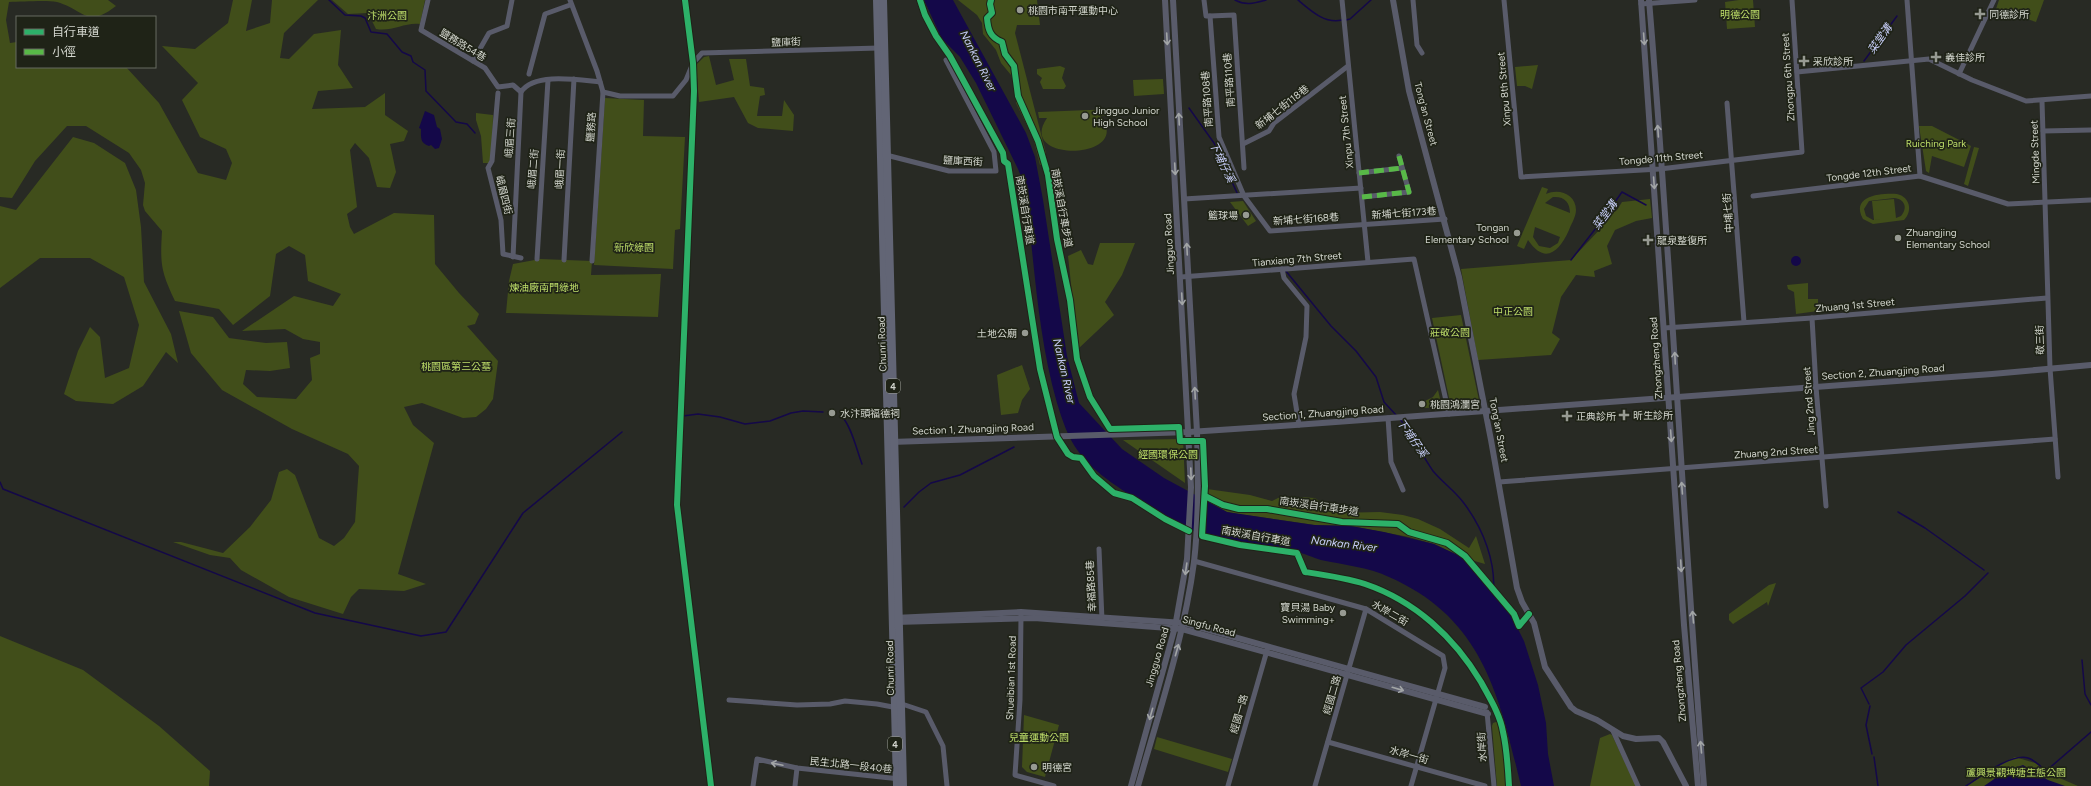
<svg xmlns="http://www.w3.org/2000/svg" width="2091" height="786" viewBox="0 0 2091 786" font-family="Figtree,'Noto Sans TC',sans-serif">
  <rect width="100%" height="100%" fill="#282a24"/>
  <g fill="#414e1a" fill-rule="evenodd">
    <path d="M 0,0 L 108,0 L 116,6 C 86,29 85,10 57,2 C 45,0 22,2 9,2 L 6,20 L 10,43 L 17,42 L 17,67 L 126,67 L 159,103 L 198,173 L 226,180 L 232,163 L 226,149 L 200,137 L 182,100 L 198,83 L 162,46 L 195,49 L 228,23 L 233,0 L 252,0 L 246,31 L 270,23 L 272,0 L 318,0 L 284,33 L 280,58 L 289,59 L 314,34 L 341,30 L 338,65 L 353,88 L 318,91 L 312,109 L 365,107 L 385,93 L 385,115 L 408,131 L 404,141 L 390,144 L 396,172 L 390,188 L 377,187 L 369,158 L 355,143 L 350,150 L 357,207 L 347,214 L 350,227 L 354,234 L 394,213 L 434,215 L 435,264 L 459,293 L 479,314 L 475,324 L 467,326 L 498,361 L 493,399 L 486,409 L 476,417 L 463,418 L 422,403 L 404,407 L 413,425 L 434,443 L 398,574 L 426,584 L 404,591 L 359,589 L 351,597 L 343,614 L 289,597 L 241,570 L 230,558 L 210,555 L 173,542 L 181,542 L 223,553 L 250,527 L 271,500 L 279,472 L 287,469 L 295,475 L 319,538 L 334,546 L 344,538 L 355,522 L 359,466 L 348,454 L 292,429 L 222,390 L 191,353 L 179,311 L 213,317 L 229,338 L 266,343 L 287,342 L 290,368 L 270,371 L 246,370 L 243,384 L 257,397 L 296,399 L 312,380 L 310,358 L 320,354 L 320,342 L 303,339 L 285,329 L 242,331 L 294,296 L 333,306 L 341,294 L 308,281 L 305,255 L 289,246 L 276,254 L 270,296 L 233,325 L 219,309 L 175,301 C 161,271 160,265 162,231 L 145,211 L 143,205 L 145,183 L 141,170 L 129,153 L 86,126 L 67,126 L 35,161 L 12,198 L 0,197 Z"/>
    <path d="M 332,0 L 425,0 L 420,24 C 405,22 392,32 376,29 L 368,13 L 348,14 Z"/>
    <path d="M 958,0 L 1037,0 L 1040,25 L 1017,25 L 1015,33 L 1046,153 L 1046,165 L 1040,165 L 1033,138 L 1016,103 L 1016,94 L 1011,75 L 1001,63 L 996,50 L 983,34 L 982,23 L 977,15 Z"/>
    <path d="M 1739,0 L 1753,0 L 1755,27 L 1727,29 L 1725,2 Z"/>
    <path d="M 1999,0 L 2044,0 L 2036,22 L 1996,9 Z"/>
    <path d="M 709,56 L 716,85 L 734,80 L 729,59 L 746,59 L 750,86 L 764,88 L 765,95 L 760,96 L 757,116 L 782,116 L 784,100 L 794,115 L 793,131 L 758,128 L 748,123 L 734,97 L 699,102 L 696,65 L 704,57 Z"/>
    <path d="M 1538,65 L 1532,89 L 1525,86 L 1517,86 L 1515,67 Z"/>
    <path d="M 1060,66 L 1065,68 L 1062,78 L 1066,86 L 1064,89 L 1043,89 L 1040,82 L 1042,78 L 1037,74 L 1037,69 Z"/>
    <path d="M 1163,79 L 1164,94 L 1134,96 L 1133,80 Z"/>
    <path d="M 605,98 L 644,100 L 643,136 L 685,137 L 680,229 L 675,230 L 673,269 L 594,265 Z"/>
    <path d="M 1115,109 L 1115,115 L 1100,116 C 1136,160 1015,164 1047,118 L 1039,118 L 1038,112 Z"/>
    <path d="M 476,113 L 493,115 L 492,163 L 483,163 L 481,136 L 476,120 Z"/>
    <path d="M 1919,126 L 1932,126 L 1971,146 L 1964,167 L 1932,156 L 1929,173 L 1926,171 Z"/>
    <path d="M 73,137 L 94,143 L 125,163 L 136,190 L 141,227 L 144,282 L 171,334 L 178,363 L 166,352 L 143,386 L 113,404 L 76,401 L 64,394 L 78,351 L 90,327 L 100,337 L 105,378 L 129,368 L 139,325 L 124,277 L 90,258 L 40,258 L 0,288 L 0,206 L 16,210 Z"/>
    <path d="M 1974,147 L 1979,148 L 1968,186 L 1964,184 Z"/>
    <path d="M 1542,187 L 1548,189 L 1546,194 C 1559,188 1576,194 1576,210 C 1576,217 1571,224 1569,230 C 1559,252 1545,265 1528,240 L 1524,249 L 1517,246 ZM 1553,197 C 1564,196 1570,202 1570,213 L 1545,203 ZM 1535,227 L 1560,237 L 1558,243 L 1550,248 L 1539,246 L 1533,237 Z"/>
    <path d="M 1897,194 C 1910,197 1913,211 1904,220 L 1873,224 L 1863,219 C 1850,195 1882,193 1897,194 ZM 1894,198 C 1905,199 1908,208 1901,216 L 1896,218 L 1894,199 L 1872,201 L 1874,220 L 1884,219 L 1873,220 L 1866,216 L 1864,209 L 1869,201 Z"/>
    <path d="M 1650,199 L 1652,218 L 1636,221 L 1615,230 L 1607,246 L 1612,264 L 1594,271 L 1595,277 L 1576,275 L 1561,297 L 1552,333 L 1560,339 L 1551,355 L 1478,360 L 1461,269 L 1571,260 L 1602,227 L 1607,217 L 1617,210 L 1622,202 Z"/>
    <path d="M 1243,201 L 1256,221 L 1248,226 L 1230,202 Z"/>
    <path d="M 1100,243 L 1135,243 L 1122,275 L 1105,302 L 1114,315 L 1078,349 L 1068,256 L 1081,250 L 1088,264 L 1093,265 Z"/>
    <path d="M 540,259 L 592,261 L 591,275 L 661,274 L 658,317 L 506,313 L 509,281 L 513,264 Z"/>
    <path d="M 1808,283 L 1808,299 L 1818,299 L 1818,311 L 1796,314 L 1794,292 L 1788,289 L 1787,285 Z"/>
    <path d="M 1461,315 L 1480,405 L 1451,407 L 1432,318 Z"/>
    <path d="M 1022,365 L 1030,389 L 1022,400 L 1018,413 L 1001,415 L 997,375 Z"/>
    <path d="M 1438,390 L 1442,407 L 1425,408 L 1425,401 L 1433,397 Z"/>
    <path d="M 1183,439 L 1185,483 L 1123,440 Z"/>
    <path d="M 1207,489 L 1250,495 L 1272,501 L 1282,496 L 1315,498 L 1335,513 L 1380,512 L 1403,515 L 1418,519 L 1440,529 L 1469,548 L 1476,536 L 1485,564 L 1464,558 L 1434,544 L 1409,537 L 1351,526 L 1315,525 L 1238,514 L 1227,512 L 1206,501 Z"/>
    <path d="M 1776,583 L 1768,606 L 1767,602 L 1733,624 L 1729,620 L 1729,614 L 1769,585 Z"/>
    <path d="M 0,636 L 83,670 L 159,726 L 210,771 L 209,786 L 0,786 Z"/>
    <path d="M 1024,715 L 1059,725 L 1045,777 L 1027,772 L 1022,767 Z"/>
    <path d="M 1499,721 L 1502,730 L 1507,786 L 1497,786 L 1492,726 L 1493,723 Z"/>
    <path d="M 1610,734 L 1612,735 L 1636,786 L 1590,786 L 1600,738 Z"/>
    <path d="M 1157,737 L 1232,759 L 1228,772 L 1154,749 Z"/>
    <path d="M 2015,757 L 2035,763 L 2048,773 L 2078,786 L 1966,786 L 2004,762 Z"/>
  </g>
  <g fill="#140849">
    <path d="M 924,0 L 953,0 L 1026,133 L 1035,157 L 1043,200 L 1067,356 L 1079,403 L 1122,449 L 1164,478 L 1227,512 L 1314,525 L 1351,526 L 1384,532 L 1434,544 L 1464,558 L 1512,617 L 1524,641 L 1538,685 L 1546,723 L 1548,754 L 1554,786 L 1521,786 C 1499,695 1483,618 1389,577 C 1368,567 1344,565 1321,560 C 1313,558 1305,553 1296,552 C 1265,547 1231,545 1201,534 C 1184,527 1167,517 1150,507 C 1127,493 1094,474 1078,451 C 1068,438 1062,419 1057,403 C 1037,333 1034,258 1025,186 L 1018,169 L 976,83 L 960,57 L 942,39 Z"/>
    <path d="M 425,111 L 434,115 L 437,127 L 440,129 L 442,139 L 439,148 L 435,149 L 431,145 L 429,146 C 420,143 421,138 421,129 L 419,128 Z"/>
    <circle cx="1796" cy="261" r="5"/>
    <path d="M 2023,765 L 2048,780 L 2065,786 L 1984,786 L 2006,771 Z"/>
  </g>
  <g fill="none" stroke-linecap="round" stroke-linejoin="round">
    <g stroke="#140849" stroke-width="1.5">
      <path d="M 329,0 L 345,15 L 361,16 L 365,18 L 371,32 L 387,34 L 402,52 L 411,56 L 413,62 L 425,70 L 426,91 L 456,122 L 467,124 L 475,133"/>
      <path d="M 1235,0 C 1246,6 1255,3 1266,0"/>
      <path d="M 1298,0 C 1311,11 1325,24 1342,20"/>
      <path d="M 1346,20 L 1350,19 L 1371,0"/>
      <path d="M 1864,61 L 1897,16"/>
      <path d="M 1189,108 L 1214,143 L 1238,195"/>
      <path d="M 1571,260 L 1600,223 L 1622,192 L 1646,205"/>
      <path d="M 1285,270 L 1331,326 L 1356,351 L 1376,377 L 1384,402 L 1396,415"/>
      <path d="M 683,416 L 698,414 L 720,417 L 745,424 L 770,421 L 791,413 L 803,411 L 823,412"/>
      <path d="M 842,417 C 851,425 857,451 862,464"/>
      <path d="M 1400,419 C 1413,435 1421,454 1433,471 C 1442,482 1454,490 1463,502 C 1483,528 1497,563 1493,596"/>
      <path d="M 0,482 L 3,489 L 315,613 L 421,636 L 446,632 L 523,513 L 622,432"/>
      <path d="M 904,507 L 919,492 L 931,483 L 960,475 L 1014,447"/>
      <path d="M 1898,512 L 1925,528 L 1984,570"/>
      <path d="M 2082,660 L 2085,694 L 2091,705"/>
      <path d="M 1869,704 L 1861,688 L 1883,672 L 1906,645 L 1965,596 L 1988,573"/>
      <path d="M 1870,706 L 1866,725 L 1872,754"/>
      <path d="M 1874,757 L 1878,786"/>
      <path d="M 1966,786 C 1980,777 2011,753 2028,758 C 2035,760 2040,766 2046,771 L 2091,732"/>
    </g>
    <g stroke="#595b6a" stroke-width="5">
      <path d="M 428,0 L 421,30 L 485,68 L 498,87 L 513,85 L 521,92 C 534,72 579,80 600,82"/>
      <path d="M 570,0 L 597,71 L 603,92 L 592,261"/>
      <path d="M 1204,0 L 1206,16 L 1210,16 L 1219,137 L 1244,196 L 1270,231 L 1445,219"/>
      <path d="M 1342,0 L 1368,262"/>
      <path d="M 1413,0 L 1417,45 L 1422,53"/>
      <path d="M 1504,0 L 1521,177 L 1660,169 L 1802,152 L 1792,0"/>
      <path d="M 1907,0 L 1920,176"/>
      <path d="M 1641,4 L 1695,0"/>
      <path d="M 1210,16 L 1234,15 L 1244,168"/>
      <path d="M 473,61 L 489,33 L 507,26 L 512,0"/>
      <path d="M 1797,72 L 1929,59 L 1972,80 L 2026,101 L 2091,96"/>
      <path d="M 529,74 L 545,14 L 570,5"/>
      <path d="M 1959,74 L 1994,0"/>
      <path d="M 603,92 L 620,96 L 673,96 L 686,80 L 693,63 L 702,53 L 879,48"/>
      <path d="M 498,93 L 492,161 L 488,168 L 501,220 L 503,254 L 521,258"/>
      <path d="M 2042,101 L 2050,368 L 2058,477"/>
      <path d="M 1727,103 L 1744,322"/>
      <path d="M 2043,131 L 2091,130"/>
      <path d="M 1243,144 L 1269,131 L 1274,123 L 1348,66"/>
      <path d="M 886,155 L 949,171 L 996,171 L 994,152 L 946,60"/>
      <path d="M 1359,173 L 1402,168"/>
      <path d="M 1753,196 L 1920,176 L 2008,204 L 2091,200"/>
      <path d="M 1362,197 L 1409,192 L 1399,156"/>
      <path d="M 1184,199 L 1361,188"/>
      <path d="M 513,257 L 521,92"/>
      <path d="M 537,259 L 548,80"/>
      <path d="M 564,260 L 574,79"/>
      <path d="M 1282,269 L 1284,278 L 1307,306 L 1306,337 L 1294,394 L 1299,425"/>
      <path d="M 1181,277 L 1414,259 L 1449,414"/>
      <path d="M 1812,318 L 1816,387 L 1826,506"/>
      <path d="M 1664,328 L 1812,318 L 2047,298"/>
      <path d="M 1388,418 L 1391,462 L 1403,490"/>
      <path d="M 1499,482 L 2055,439"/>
      <path d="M 1099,549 L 1102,620"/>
      <path d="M 1194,561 L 1366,609 L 1443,656 L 1445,668 L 1411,786"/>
      <path d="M 1021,615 L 1020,700 L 1015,775 L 1054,786"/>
      <path d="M 729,700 L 797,705 L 830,704 L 845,701 L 877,704 L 898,708"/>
      <path d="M 899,703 L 926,712 L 943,746 L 947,786"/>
      <path d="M 1487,712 L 1494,786"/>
      <path d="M 1613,731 L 1638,786"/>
      <path d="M 1328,742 L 1485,786"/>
      <path d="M 753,786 L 757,759 L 797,768 L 900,779"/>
      <path d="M 795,786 L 797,768"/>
      <path d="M 1228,786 L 1268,647"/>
      <path d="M 1315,786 L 1366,609"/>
    </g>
    <g stroke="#595b6a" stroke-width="6">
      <path d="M 1393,0 L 1409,91 L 1459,277 L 1491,440 L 1517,588 L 1522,602 L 1534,623 L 1545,667 L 1571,707 L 1576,711 L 1597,720 L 1623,736 L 1636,739 L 1659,738 L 1663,742 L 1686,786"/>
      <path d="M 1641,0 L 1684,625 L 1698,786"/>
      <path d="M 1649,0 C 1671,262 1683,524 1704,786"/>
      <path d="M 891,442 L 1189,432 L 1295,425 L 1992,374 L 2091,365"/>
      <path d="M 894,618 L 1021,612 L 1184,623 L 1485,707"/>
      <path d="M 896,622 L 1034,618 L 1182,629 L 1488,714"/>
      <path d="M 1131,786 L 1175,627 L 1187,559 L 1191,487 L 1165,0"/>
      <path d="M 1138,786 C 1159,712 1184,638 1194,562 C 1199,519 1198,475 1197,432 L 1173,0"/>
    </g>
    <g stroke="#626575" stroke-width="8">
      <path d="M 877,0 L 897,786"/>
      <path d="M 883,0 L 903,786"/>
    </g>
    <g stroke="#58b947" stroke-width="5" stroke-dasharray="10 5" stroke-linecap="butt">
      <path d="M 1359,173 L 1402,168"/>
      <path d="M 1362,197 L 1409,192 L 1399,156"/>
    </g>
    <g stroke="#1f2317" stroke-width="8">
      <g id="cycleway">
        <path d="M 685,0 L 693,63 L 694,91 L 677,505 L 711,786"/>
        <path d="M 920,0 L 925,15 L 936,36 L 950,56 L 1003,153 L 1004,161 L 1008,164 L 1040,369 L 1057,437 L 1068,454 L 1073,457 L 1081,458 L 1094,476 L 1114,493 L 1132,498 L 1165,519 L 1189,531"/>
        <path d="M 991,0 L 990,4 L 992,13 L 987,18 C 988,30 990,37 1002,42 L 1005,54 L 1014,66 L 1018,96 L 1038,141 L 1048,175 L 1057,239 L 1070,300 L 1077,359 L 1090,397 L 1110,429 L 1179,427 L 1180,441 L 1203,441 L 1205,486 L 1202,536 L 1240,545 L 1297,553 L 1305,572 C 1325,575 1346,578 1365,584 C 1415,601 1454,637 1481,682 C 1489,697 1500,714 1503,732 C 1507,749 1508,768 1509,786"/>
        <path d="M 1205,496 L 1223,505 L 1239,509 L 1267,509 L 1342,522 L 1398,524 L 1409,532 L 1447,543 L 1465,556 L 1514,614 L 1519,626 L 1529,614"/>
      </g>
    </g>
    <use href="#cycleway" stroke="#2db169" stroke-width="6"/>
  </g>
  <defs><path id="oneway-shaft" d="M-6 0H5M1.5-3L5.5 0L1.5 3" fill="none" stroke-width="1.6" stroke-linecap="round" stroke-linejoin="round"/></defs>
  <g stroke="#a2a5a6">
    <use href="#oneway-shaft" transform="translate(1167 39) rotate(87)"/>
    <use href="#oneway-shaft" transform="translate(1644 39) rotate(86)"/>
    <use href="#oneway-shaft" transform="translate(1179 119) rotate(-93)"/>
    <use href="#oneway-shaft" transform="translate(1658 131) rotate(-94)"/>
    <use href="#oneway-shaft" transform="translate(1175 169) rotate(87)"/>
    <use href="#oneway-shaft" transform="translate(1654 183) rotate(86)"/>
    <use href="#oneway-shaft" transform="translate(1187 249) rotate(-93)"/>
    <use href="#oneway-shaft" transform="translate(1182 299) rotate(87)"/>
    <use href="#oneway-shaft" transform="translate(1675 358) rotate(-93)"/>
    <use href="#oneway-shaft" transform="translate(1195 393) rotate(-93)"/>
    <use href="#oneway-shaft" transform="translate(1671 436) rotate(86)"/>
    <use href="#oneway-shaft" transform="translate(1191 474) rotate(88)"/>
    <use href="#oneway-shaft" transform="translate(1682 488) rotate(-94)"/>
    <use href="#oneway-shaft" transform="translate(1681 566) rotate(87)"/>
    <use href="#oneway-shaft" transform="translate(1186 569) rotate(98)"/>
    <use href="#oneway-shaft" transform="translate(1693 617) rotate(-95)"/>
    <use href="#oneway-shaft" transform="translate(1177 650) rotate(-74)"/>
    <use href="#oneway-shaft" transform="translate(1398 689) rotate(16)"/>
    <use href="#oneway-shaft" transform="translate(1151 714) rotate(106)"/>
    <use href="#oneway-shaft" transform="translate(1701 747) rotate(-95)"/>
    <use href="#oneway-shaft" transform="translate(777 764) rotate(-168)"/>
  </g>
  <g fill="#979a92" stroke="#1f2317" stroke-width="1.5">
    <circle cx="1020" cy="10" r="4"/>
    <path d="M1978 8h4v4h4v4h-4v4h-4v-4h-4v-4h4z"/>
    <path d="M1934 51h4v4h4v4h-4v4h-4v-4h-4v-4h4z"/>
    <path d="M1802 55h4v4h4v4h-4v4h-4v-4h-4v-4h4z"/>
    <circle cx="1085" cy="116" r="4"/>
    <circle cx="1246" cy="215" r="4"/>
    <circle cx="1517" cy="233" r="4"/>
    <circle cx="1898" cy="238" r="4"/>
    <path d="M1646 234h4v4h4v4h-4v4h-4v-4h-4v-4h4z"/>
    <circle cx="1025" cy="333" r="4"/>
    <circle cx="1422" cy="404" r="4"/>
    <circle cx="832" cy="413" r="4"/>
    <path d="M1622 409h4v4h4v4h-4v4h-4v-4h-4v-4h4z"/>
    <path d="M1565 410h4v4h4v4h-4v4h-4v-4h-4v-4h4z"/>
    <circle cx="1343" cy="613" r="4"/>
    <circle cx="1034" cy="767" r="4"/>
  </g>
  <g text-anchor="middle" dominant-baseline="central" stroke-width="3.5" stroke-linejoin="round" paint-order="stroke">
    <g fill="#1f2317" stroke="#9da097" stroke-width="1">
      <rect x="886" y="379" width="14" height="14" rx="3"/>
      <rect x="888" y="737" width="14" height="14" rx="3"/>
    </g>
    <g font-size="9" font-weight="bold" fill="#d3d6ce">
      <text x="893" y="386">4</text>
      <text x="895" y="744">4</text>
    </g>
    <g font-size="10" fill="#d3d6ce" stroke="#1f2317" text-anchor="start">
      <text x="1028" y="10">桃園市南平運動中心</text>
      <text x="1989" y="14">同德診所</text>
      <text x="1945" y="57">義佳診所</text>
      <text x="1813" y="61">采欣診所</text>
      <text x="1093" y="110">Jingguo Junior<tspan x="1093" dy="12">High School</tspan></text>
      <text x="1238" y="215" text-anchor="end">籃球場</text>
      <text x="1509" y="227" text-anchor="end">Tongan<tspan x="1509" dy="12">Elementary School</tspan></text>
      <text x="1906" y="232">Zhuangjing<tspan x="1906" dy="12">Elementary School</tspan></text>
      <text x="1657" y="240">龍泉整復所</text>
      <text x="1017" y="333" text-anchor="end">土地公廟</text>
      <text x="1430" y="404">桃園鴻瀾宮</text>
      <text x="840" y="413">水汴頭福德祠</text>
      <text x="1633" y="415">昕生診所</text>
      <text x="1576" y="416">正典診所</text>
      <text x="1335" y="607" text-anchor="end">寶貝湯 Baby<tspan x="1335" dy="12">Swimming+</tspan></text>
      <text x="1042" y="767">明德宮</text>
    </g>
    <g font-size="10" fill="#bede69" stroke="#1f2317">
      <text x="1740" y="14">明德公園</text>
      <text x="387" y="15">汴洲公園</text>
      <text x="1936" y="143">Ruiching Park</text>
      <text x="634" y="247">新欣綠園</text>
      <text x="544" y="287">煉油廠南門綠地</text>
      <text x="1513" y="311">中正公園</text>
      <text x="1450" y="332">莊敬公園</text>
      <text x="456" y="366">桃園區第三公墓</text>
      <text x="1168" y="454">經國環保公園</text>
      <text x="1039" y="737">兒童運動公園</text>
      <text x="2016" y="772">蘆興景觀埤塘生態公園</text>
    </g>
    <g font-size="10" fill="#d3d6ce" stroke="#1f2317">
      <text transform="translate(786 42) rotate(-2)">鹽庫街</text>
      <text transform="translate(463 45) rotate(31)">鹽務路54巷</text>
      <text transform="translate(1788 77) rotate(-94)">Zhongpu 6th Street</text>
      <text transform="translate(1229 80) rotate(-94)">南平路110巷</text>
      <text transform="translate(1504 89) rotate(-95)">Xinpu 8th Street</text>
      <text transform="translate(1207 99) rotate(-94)">南平路108巷</text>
      <text transform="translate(1282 107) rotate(-38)">新埔七街118巷</text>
      <text transform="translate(1426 114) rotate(75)">Tong'an Street</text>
      <text transform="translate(591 127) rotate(-86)">鹽務路</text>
      <text transform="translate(1346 132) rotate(-96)">Xinpu 7th Street</text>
      <text transform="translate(510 138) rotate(-86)">峨眉三街</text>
      <text transform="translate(2035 152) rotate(-92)">Mingde Street</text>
      <text transform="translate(1661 158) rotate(-5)">Tongde 11th Street</text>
      <text transform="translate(963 161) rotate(3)">鹽庫西街</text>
      <text transform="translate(533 169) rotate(-85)">峨眉二街</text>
      <text transform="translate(560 169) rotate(-87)">峨眉一街</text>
      <text transform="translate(1869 173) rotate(-7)">Tongde 12th Street</text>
      <text transform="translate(504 195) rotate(76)">峨眉四街</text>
      <text transform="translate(1062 208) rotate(80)">南崁溪自行車步道</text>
      <text transform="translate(1025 210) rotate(81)">南崁溪自行車道</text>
      <text transform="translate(1404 213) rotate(-4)">新埔七街173巷</text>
      <text transform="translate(1728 213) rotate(-94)">中埔七街</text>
      <text transform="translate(1306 219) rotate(-4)">新埔七街168巷</text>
      <text transform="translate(1169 244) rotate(-93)">Jingguo Road</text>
      <text transform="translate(1297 259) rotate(-5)">Tianxiang 7th Street</text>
      <text transform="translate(1855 305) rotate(-5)">Zhuang 1st Street</text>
      <text transform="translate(2040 340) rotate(-92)">敬三街</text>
      <text transform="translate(882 344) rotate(-92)">Chunri Road</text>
      <text transform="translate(1656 358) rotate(-94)">Zhongzheng Road</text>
      <text transform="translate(1883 372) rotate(-4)">Section 2, Zhuangjing Road</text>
      <text transform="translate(1809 401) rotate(-94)">Jing 2nd Street</text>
      <text transform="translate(1323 413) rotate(-4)">Section 1, Zhuangjing Road</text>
      <text transform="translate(973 429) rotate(-2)">Section 1, Zhuangjing Road</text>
      <text transform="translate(1499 430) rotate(79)">Tong'an Street</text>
      <text transform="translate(1776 452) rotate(-4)">Zhuang 2nd Street</text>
      <text transform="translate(1319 506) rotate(8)">南崁溪自行車步道</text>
      <text transform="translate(1256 536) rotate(10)">南崁溪自行車道</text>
      <text transform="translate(1091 586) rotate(-93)">幸福路85巷</text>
      <text transform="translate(1390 613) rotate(30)">水岸二街</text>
      <text transform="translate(1209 626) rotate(15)">Singfu Road</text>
      <text transform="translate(1157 657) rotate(-74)">Jingguo Road</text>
      <text transform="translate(890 668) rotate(-91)">Chunri Road</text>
      <text transform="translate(1011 678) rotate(-88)">Shueibian 1st Road</text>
      <text transform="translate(1679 681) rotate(-95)">Zhongzheng Road</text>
      <text transform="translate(1332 695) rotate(-74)">經國二路</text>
      <text transform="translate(1239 714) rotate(-74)">經國一路</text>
      <text transform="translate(1482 747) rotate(-94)">水岸街</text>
      <text transform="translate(1409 755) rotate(16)">水岸一街</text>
      <text transform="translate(851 765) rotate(6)">民生北路一段40巷</text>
    </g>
    <g font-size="11" font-style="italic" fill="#c9d0fb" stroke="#1f2317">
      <text transform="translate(1880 39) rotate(-54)">菜堂溝</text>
      <text transform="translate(978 61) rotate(63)">Nankan River</text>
      <text transform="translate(1222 162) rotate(64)">下埔仔溪</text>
      <text transform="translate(1605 215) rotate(-53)">菜堂溝</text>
      <text transform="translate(1064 371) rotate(77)">Nankan River</text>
      <text transform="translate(1412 438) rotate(55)">下埔仔溪</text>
      <text transform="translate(1344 544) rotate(7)">Nankan River</text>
    </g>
  </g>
  <rect x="16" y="16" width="140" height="52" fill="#1f2317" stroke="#676b60"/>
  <rect x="24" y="29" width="20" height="6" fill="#2db169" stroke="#676b60"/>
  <text x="52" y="36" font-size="12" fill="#d3d6ce">自行車道</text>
  <rect x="24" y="49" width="20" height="6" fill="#58b947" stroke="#676b60"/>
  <text x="52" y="56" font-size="12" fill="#d3d6ce">小徑</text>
</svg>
